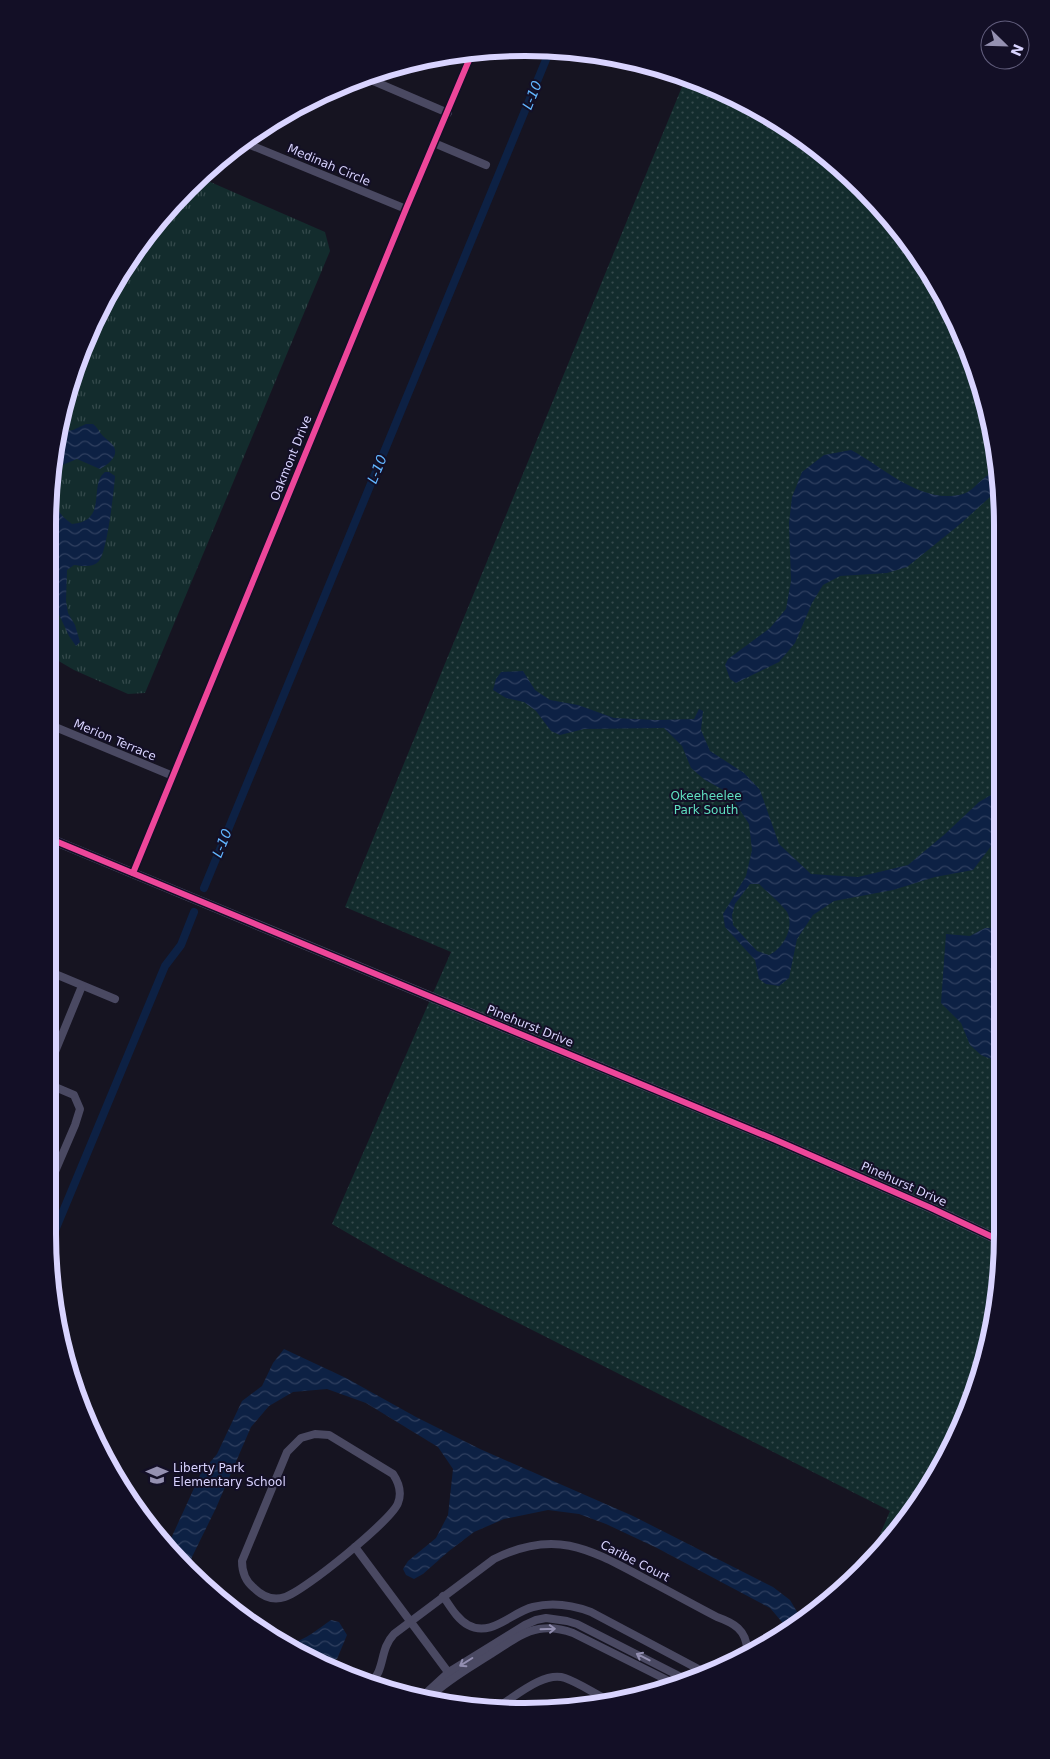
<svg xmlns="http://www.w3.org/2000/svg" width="1050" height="1759" viewBox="0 0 1050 1759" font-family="'DejaVu Sans',sans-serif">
  <defs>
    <pattern id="grass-tufts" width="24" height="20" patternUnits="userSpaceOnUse" patternTransform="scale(1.25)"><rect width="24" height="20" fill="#132c2d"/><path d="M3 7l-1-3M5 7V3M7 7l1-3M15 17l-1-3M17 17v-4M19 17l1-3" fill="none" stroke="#354a4c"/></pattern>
    <pattern id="park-dots" width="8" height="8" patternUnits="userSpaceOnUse" patternTransform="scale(1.25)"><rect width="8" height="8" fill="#132c2d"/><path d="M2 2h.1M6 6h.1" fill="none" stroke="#354a4c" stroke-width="1.8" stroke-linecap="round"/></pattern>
    <pattern id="water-waves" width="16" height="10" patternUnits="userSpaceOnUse" patternTransform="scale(1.25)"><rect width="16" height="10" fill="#0d2144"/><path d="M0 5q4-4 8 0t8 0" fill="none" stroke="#304060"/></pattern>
  </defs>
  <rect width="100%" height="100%" fill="#161421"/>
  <path fill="url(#grass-tufts)" d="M 199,177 L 325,232 L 330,251 L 145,693 L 128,694 L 74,670 L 50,656 L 48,652 L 49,493 L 73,371 L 128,259 L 188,187 Z"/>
  <path fill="url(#park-dots)" d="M 686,77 L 708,84 L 791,128 L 884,210 L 939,287 L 986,401 L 1001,493 L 1001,1266 L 977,1388 L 922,1500 L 873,1551 L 890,1511 L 396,1261 L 332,1224 L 451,952 L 345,907 Z"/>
  <g fill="url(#water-waves)" fill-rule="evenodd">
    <path d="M 86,424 L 93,424 C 98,428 99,432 103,436 C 106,439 109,441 112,444 C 121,455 109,464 100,469 L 77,459 L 55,468 L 52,476 L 61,432 L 73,430 Z"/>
    <path d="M 851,450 C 885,468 921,505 963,494 C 976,490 983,474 998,470 L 1000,488 L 959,525 L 907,567 L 887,573 L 840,576 L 823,585 L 812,603 L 795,643 L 779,662 L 736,683 L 730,679 L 725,665 L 728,659 L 770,628 L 786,609 L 791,581 L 789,523 L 792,497 L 802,472 L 824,455 Z"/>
    <path d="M 105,472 L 109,472 L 115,476 C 114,491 107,552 99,561 C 93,568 82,566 74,565 L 67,570 L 66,601 L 68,613 L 75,625 L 80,642 L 76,646 L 69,636 L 48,591 L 49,493 L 51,481 C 51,500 56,513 72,524 C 109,521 88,485 105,472 Z"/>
    <path d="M 523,671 L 535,690 L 550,700 L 578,705 L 614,718 L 656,720 L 694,719 L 699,709 L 703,711 L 701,730 L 710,751 L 744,773 L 760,790 L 779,844 L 811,874 L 858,877 L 908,865 L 945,834 L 979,802 L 1001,789 L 1001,833 L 973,870 L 935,877 L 893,890 L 834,901 L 813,915 L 797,939 L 789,978 L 779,986 L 766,984 L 759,979 L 755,960 L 725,927 L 723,914 L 746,876 L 752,850 L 749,824 L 729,793 L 705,780 L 691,768 L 682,746 L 664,728 L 584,729 L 560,735 L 551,731 L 536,711 L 524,702 L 506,698 L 493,690 L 496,679 L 501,672 ZM 750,884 L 759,884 C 767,892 781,903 787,912 C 795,927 783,949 769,955 L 757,951 L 733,925 L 732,915 L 735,904 Z"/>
    <path d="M 985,928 L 1001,928 L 1001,1063 L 981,1055 L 970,1045 L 961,1023 L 941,1003 L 946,934 L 970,936 Z"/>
    <path d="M 284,1349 L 346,1378 L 416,1417 L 480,1449 L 633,1516 L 773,1587 L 790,1600 L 802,1620 L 782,1631 L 782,1622 L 770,1608 L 657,1548 L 606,1524 L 579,1514 L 548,1510 L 504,1519 L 474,1532 L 449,1551 L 423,1574 L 414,1579 L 406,1575 L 403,1569 L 408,1561 L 436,1538 L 448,1515 L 453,1469 L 438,1447 L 366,1403 L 327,1389 L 293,1392 L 269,1406 L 251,1427 L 216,1508 L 192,1557 L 190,1565 L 168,1545 L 201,1473 L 217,1454 L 242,1401 L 262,1386 L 273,1363 Z"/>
    <path d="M 331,1620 L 339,1622 L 347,1635 L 337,1659 L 325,1663 L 286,1644 C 302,1643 318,1629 331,1620 Z"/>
  </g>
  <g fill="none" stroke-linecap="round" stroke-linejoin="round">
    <g stroke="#0d2144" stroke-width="8">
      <path d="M 204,888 L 550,50"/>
      <path d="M 49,1245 L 165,966 L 181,945 L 194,912"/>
    </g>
    <g stroke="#4a4962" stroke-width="8">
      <path d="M 364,77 L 448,113"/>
      <path d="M 243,142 L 406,209"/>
      <path d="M 434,143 L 486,165"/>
      <path d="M 48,724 L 173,776"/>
      <path d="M 133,873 L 406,209 L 472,53"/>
      <path d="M 48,971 L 115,999"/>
      <path d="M 48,1069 L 82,986"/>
      <path d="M 48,1188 L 75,1125 L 80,1109 L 74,1095 L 48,1084"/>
      <path d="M 315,1434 L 329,1435 L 393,1474 C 399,1483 402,1493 398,1503 C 392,1520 303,1592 285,1597 C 273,1601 262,1596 254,1588 C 245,1581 242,1572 242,1561 L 287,1452 L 301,1438 Z"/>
      <path d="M 355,1547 L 451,1676"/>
      <path d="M 443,1596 C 450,1606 457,1619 468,1625 C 491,1638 512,1612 533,1607 C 553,1602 572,1605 591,1612 L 704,1672"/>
      <path d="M 370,1685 C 386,1668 379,1650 394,1634 L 494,1559 C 554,1529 588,1548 642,1577 C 667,1590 692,1604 717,1617 C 734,1623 746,1630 747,1649"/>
      <path d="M 424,1695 L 449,1672 L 525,1625 L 536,1620 L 546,1618 L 567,1621 L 577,1624 L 689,1681"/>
      <path d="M 431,1696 C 449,1679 471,1667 491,1654 C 506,1645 521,1632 539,1629 C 551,1627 562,1629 573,1633 L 679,1686"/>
      <path d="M 498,1707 C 516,1696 544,1671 565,1678 C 579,1683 592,1692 604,1698"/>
    </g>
    <path stroke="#4a4962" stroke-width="10" d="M 48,838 L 778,1141 L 931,1208 L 1001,1241"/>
    <g stroke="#130f26" stroke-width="9">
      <g id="cycleway">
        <path d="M 48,838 L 778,1141 L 931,1208 L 1001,1241"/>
        <path d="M 133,873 L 406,209 L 472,53"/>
      </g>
    </g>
    <use href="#cycleway" stroke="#ed469a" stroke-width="6"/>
  </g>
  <defs><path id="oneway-shaft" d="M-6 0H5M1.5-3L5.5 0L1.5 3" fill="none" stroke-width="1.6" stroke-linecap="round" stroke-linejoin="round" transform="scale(1.25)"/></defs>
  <g stroke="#928eb0">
    <use href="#oneway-shaft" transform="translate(548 1629) rotate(-2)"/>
    <use href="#oneway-shaft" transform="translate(643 1657) rotate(-153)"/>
    <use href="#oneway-shaft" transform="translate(466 1662) rotate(148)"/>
  </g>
  <defs>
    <g id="school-bare" transform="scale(1.725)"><path d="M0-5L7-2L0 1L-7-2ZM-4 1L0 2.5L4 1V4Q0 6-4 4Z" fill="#9591b1" stroke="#130f26" stroke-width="2.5" paint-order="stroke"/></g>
  </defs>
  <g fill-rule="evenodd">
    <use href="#school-bare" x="157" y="1475"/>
  </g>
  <g text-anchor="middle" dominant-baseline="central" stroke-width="4" stroke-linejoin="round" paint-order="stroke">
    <g font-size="12" fill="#d9d4ff" stroke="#130f26">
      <text transform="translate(329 165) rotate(23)">Medinah Circle</text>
      <text transform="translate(291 458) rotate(-68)">Oakmont Drive</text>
      <text transform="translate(115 740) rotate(23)">Merion Terrace</text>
      <text transform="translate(530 1026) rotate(22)">Pinehurst Drive</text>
      <text transform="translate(904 1184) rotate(24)">Pinehurst Drive</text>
      <text transform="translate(635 1561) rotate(27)">Caribe Court</text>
    </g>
    <g font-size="12" fill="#5fe0c0" stroke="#130f26">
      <text x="706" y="796">Okeeheelee<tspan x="706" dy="14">Park South</tspan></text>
    </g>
    <g font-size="12" fill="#d9d4ff" stroke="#130f26" text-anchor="start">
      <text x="173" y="1468">Liberty Park<tspan x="173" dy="14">Elementary School</tspan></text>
    </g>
    <g font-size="14" font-style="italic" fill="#62b6ff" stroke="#130f26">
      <text transform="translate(532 95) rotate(-68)">L-10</text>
      <text transform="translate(377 469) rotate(-68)">L-10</text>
      <text transform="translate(222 843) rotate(-68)">L-10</text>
    </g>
  </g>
  <path d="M0 0H1050V1759H0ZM525 56H525A469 469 0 0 1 994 525V1234A469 469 0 0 1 525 1703H525A469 469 0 0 1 56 1234V525A469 469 0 0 1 525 56Z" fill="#130f26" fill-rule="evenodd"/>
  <path fill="none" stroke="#d9d4ff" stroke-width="6" d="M525 56H525A469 469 0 0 1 994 525V1234A469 469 0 0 1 525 1703H525A469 469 0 0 1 56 1234V525A469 469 0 0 1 525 56Z"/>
  <g transform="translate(1005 45) rotate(113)"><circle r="24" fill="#130f26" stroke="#625e7d"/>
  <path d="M0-4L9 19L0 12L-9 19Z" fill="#9591b1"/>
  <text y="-8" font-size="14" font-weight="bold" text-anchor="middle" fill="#d9d4ff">N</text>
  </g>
</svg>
